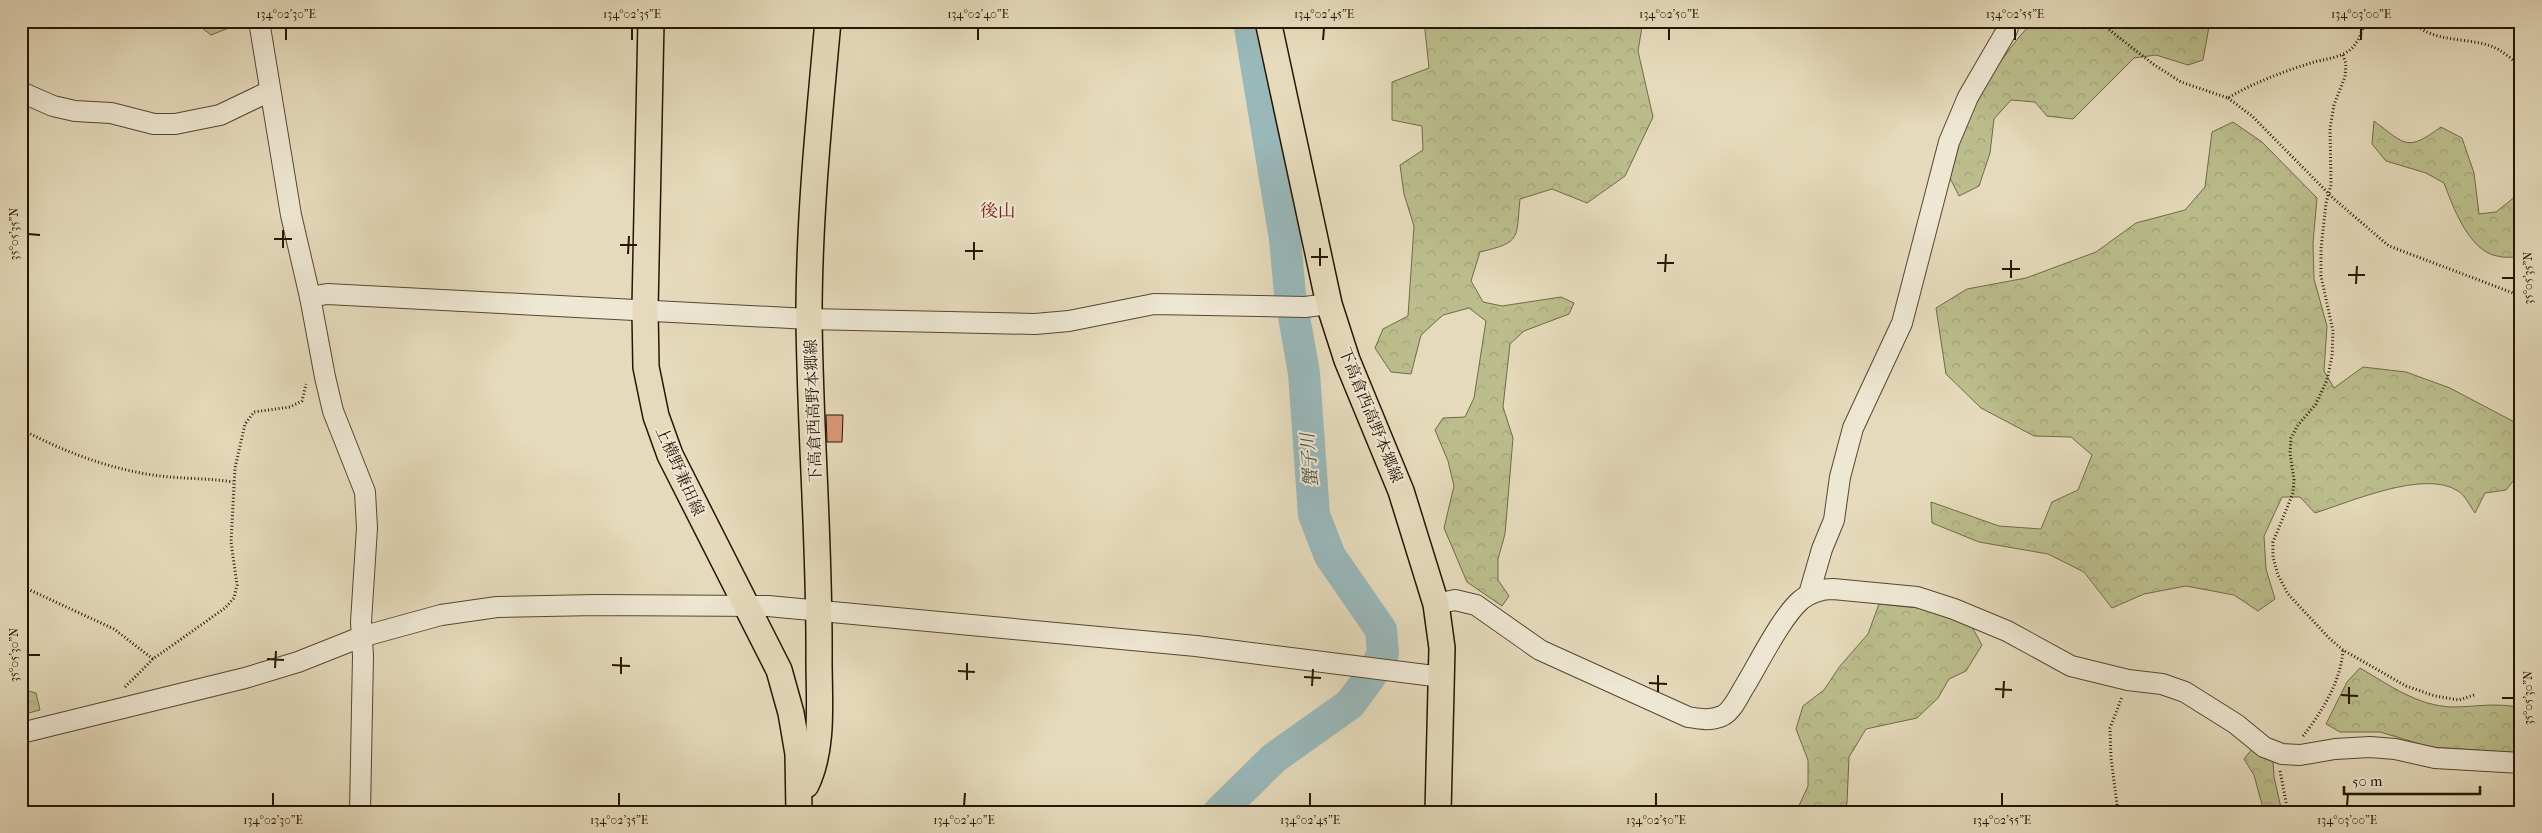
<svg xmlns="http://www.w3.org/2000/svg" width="2542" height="833" viewBox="0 0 2542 833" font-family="'IM FELL French Canon','Noto Serif JP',serif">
  <defs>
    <pattern id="forest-crowns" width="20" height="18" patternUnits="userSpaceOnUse" patternTransform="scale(1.25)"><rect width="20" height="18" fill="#bbbe8c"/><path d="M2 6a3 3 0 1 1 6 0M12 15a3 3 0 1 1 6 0" fill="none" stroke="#a1a377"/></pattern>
  </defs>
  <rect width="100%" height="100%" fill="#e5dabb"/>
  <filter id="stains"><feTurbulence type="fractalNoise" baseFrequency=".004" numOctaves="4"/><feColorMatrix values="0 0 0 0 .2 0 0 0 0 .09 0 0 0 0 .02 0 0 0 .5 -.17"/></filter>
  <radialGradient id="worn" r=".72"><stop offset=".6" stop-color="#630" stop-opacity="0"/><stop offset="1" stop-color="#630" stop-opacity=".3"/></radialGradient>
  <g fill="url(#forest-crowns)" stroke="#716a48">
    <path d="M 193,21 L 237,21 L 239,24 L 211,35 Z"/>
    <path d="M 1424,21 L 1643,21 L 1638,51 L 1653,117 L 1625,176 L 1587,203 L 1552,189 L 1520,199 C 1516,239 1522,242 1480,252 L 1471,281 L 1483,302 L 1502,306 L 1561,297 L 1574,303 L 1569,314 L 1524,331 L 1510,344 L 1503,407 L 1513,438 L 1505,534 L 1498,559 L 1498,580 L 1509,596 L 1502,606 L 1467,582 L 1444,528 L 1454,486 L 1448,461 L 1435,430 L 1443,418 L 1465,417 L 1474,398 L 1486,321 L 1469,308 L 1443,315 L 1421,335 L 1411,374 L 1391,372 L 1375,348 L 1383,329 L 1408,316 L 1414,226 L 1404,194 L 1400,165 L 1423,150 L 1422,126 L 1392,120 L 1392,82 L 1429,68 Z"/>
    <path d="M 2056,21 L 2210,21 L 2203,60 L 2188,65 L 2156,55 L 2134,58 L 2073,119 L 2047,116 L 2035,102 L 2011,100 L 1994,119 L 1990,153 L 1979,186 L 1959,196 L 1950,178 C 1955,160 1959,142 1965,126 C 1978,94 2004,53 2027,28 L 2049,27 Z"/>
    <path d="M 2374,121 C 2406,145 2407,152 2441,127 L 2462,138 L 2474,173 L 2479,214 L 2496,212 L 2521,192 L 2521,257 C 2513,257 2504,258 2497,256 C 2469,251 2453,207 2444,183 L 2426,173 L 2386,161 L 2372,144 Z"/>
    <path d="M 2233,122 L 2262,142 L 2317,198 L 2313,243 L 2314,279 L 2327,326 L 2324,371 L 2334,388 L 2363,367 L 2406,372 L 2450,388 L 2520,425 L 2521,471 L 2506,490 L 2485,493 L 2475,513 C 2470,506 2465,495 2458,491 C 2425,469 2350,502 2315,513 L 2300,497 L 2282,497 L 2264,536 L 2266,569 L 2275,599 L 2258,611 L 2234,595 L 2186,586 L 2144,594 L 2112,608 L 2084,572 L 2048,554 L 1979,542 L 1932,523 L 1931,502 L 1999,526 L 2041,529 L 2052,502 L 2078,490 L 2092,455 L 2071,437 L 2034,436 L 1981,408 L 1946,374 L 1936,308 L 1967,289 L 2026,278 L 2096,252 L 2136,223 L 2185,210 L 2205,187 L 2212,132 Z"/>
    <path d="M 1879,604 L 1928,609 L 1972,627 L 1982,645 L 1966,671 L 1949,679 L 1938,698 L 1917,718 L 1866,729 L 1849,757 L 1847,803 L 1844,812 L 1791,812 L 1797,810 L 1808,786 L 1808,760 L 1796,729 L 1803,706 L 1824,690 L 1840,666 L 1868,634 Z"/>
    <path d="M 2360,668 C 2389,685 2418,706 2452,707 C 2475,707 2498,702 2521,708 L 2521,753 L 2430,747 L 2380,732 L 2340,732 L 2326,724 L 2347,682 Z"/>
    <path d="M 21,689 L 36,693 L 40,710 L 21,715 Z"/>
    <path d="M 2252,749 L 2273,760 L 2274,777 L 2282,812 L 2264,812 L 2254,775 L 2244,759 Z"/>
  </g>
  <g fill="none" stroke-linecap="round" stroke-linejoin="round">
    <path stroke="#99b8ba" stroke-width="32" d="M 1219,812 L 1274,758 L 1350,704 L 1370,677 L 1383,654 L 1381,630 L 1330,556 L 1314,515 L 1304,373 L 1290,294 L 1285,239 L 1249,21"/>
  </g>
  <path fill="#d99877" stroke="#271603" d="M 826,415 L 843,415 L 842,442 L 827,442 Z"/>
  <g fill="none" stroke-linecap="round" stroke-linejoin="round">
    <g stroke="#564731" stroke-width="22">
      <g id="minor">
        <path d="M 259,21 L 291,215 L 310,297 L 325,377 L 333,411 L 365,492 L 367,528 L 361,622 L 363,656 L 360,812"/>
        <path d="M 21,92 L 53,106 L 75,111 L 111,113 L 154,124 L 175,124 L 220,115 L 270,91"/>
        <path d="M 310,297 L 327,294 L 809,319 L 1035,324 L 1069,321 L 1154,304 L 1305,307 L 1329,304"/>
        <path d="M 1809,594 L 1822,549 L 1834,520 L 1840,477 L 1853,428 L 1902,323 L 1949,142 L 1968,97 L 2007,30 L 2010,21"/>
        <path d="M 1436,604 L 1455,600 L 1476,605 L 1540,650 L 1688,717 C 1700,719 1710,721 1722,716 C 1731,712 1738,698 1743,689 C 1758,665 1781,617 1801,600 C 1811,592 1821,589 1833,589 L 1917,597 L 1954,609 L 2007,631 L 2071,666 L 2128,680 L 2162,684 L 2185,692 L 2236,724 L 2264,747 L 2282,754 L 2300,755 L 2335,749 L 2370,747 L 2395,749 L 2435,758 L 2521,763"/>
        <path d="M 21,733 L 245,678 L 298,662 L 361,637 L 441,615 L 497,607 L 596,605 L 768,606 L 1196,646 L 1442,677"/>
      </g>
    </g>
    <g stroke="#271603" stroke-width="28">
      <g id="major">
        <path d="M 651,21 L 645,309 L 646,367 L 656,416 L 670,455 L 779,670 L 791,713 L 798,754 L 799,812"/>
        <path d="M 1268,21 L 1329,304 L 1347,360 L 1401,491 L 1436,604 L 1442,648 L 1438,812"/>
        <path d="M 806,785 C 824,748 819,701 819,660 C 820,546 810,432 809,317 C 809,218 819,120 828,21"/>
      </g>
    </g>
    <g stroke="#271603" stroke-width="3" stroke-dasharray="1 2.5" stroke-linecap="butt">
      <path d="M 2098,21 L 2153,64 L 2181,82 L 2228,98 C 2253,83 2282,72 2311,63 C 2323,59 2341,58 2351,49 C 2359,42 2362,31 2365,21"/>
      <path d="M 2413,21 C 2431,43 2465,37 2491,46 C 2502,50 2511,59 2521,66"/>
      <path d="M 2343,55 L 2346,64 L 2345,77 L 2334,105 L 2330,128 L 2331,185 L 2326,203 L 2321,249 L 2321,276 L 2333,331 L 2332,356 L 2327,380 L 2316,404 L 2298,425 L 2291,438 L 2290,453 L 2294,480 L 2293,493 L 2273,542 L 2273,557 L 2278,575 L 2288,594 L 2330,639 L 2343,650 L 2406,686 L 2435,696 L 2459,700 L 2474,695"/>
      <path d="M 2228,98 L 2252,116 L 2334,199 L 2389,246 L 2521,296"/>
      <path d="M 21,429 C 64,452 112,470 160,476 C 184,479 208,478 233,482"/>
      <path d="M 21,586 L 114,629 L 153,659"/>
      <path d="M 125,687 L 153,659 L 225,608 L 234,598 L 237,585 L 231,542 L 235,468 L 245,424 L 254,412 L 290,407 L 302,401 L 306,384"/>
      <path d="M 2303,736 C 2322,712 2341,681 2343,650"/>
      <path d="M 2280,771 L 2288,812"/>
      <path d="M 2118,812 L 2111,758 L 2110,728 L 2122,697"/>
    </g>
    <use href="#minor" stroke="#eee7d3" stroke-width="20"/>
    <use href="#major" stroke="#e5dabb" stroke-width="25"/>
  </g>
  <path fill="none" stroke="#271603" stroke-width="2" d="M 286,40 L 286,28M 632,40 L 632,28M 978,40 L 978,28M 1323,40 L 1324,28M 1669,40 L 1669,28M 2015,40 L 2015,28M 2361,40 L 2361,28M 28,234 L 40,235M 274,239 L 292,239M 620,245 L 637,245M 283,248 L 283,230M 965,251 L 983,251M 628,254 L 629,236M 1311,257 L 1328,257M 974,260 L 974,242M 1657,263 L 1674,263M 1320,266 L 1320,248M 2002,269 L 2020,269M 1665,272 L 1666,254M 2348,275 L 2365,275M 2011,278 L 2011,260M 2502,278 L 2514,278M 2356,284 L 2357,266M 28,655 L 40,655M 267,659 L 284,660M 612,665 L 630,666M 275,668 L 276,651M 958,671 L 975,672M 621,674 L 621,657M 1304,677 L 1321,678M 967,680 L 967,663M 1649,683 L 1667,684M 1312,686 L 1313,669M 1995,689 L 2012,690M 1658,692 L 1658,675M 2341,695 L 2358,696M 2003,698 L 2004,681M 2502,698 L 2514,698M 2349,704 L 2349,687M 273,806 L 273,793M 619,806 L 619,793M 964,806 L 965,793M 1310,806 L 1310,793M 1656,806 L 1656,793M 2002,806 L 2002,793M 2347,806 L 2348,793"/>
  <g text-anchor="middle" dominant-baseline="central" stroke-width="4" stroke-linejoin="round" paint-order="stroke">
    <g font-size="16" fill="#271603" stroke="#eee7d3">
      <text transform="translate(813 411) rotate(-92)">下高倉西高野本郷線</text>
      <text transform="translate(1371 415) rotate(68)">下高倉西高野本郷線</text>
      <text transform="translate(680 471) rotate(66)">上横野兼田線</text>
    </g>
    <g font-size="18" fill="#7a1f14" stroke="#eee7d3">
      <text x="998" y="211">後山</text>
    </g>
    <g font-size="18" font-style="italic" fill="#4f4f43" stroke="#eee7d3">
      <text transform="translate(1310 460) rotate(-94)">蟹子川</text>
    </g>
  </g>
  <rect width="2542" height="833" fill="none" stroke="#e5dabb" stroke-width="55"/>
  <path d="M2344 786v8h136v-8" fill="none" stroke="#271603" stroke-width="2.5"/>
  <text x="2352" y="786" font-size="15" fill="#271603" stroke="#eee7d3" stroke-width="4" paint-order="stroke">50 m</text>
  <rect x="28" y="28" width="2486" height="778" fill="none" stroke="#271603" stroke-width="2"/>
  <g font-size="12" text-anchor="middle" fill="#271603">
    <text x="286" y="18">134°02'30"E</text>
    <text x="632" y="18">134°02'35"E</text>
    <text x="978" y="18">134°02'40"E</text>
    <text x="1324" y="18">134°02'45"E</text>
    <text x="1669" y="18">134°02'50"E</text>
    <text x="2015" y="18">134°02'55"E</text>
    <text x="2361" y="18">134°03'00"E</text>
    <text transform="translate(14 234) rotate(-90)" y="4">35°05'35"N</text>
    <text transform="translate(2528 278) rotate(-90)" y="4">35°05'35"N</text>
    <text transform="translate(14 655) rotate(-90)" y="4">35°05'30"N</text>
    <text transform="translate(2528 698) rotate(-90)" y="4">35°05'30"N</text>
    <text x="273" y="824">134°02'30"E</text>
    <text x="619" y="824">134°02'35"E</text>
    <text x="964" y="824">134°02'40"E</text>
    <text x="1310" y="824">134°02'45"E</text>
    <text x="1656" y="824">134°02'50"E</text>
    <text x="2002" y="824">134°02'55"E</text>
    <text x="2347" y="824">134°03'00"E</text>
  </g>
  <rect width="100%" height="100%" filter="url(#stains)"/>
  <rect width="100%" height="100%" fill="url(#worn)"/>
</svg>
